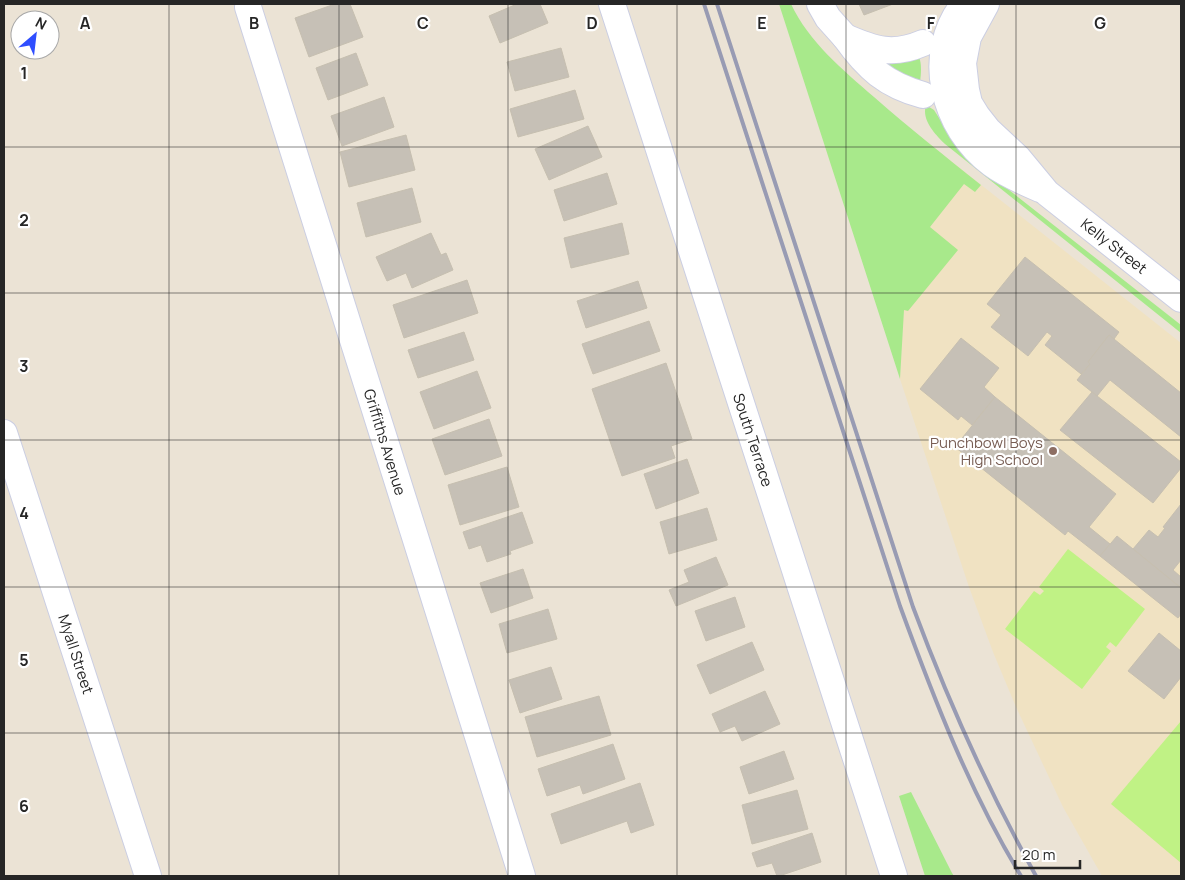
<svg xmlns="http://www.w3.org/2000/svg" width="1185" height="880" viewBox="0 0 1185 880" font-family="Manrope,sans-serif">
  <rect width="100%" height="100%" fill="#ebe3d5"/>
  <path fill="#f0e2c2" d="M 913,131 L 1181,343 L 1181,876 L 1102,876 L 1063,807 L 1016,707 L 993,652 L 969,587 L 900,379 Z"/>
  <g fill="#a8e98b">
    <path d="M 779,4 L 791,4 C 809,42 843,70 874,97 C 909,128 945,156 981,185 L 975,192 L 964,184 L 930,227 L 958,250 L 908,311 L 904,310 L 900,379 Z"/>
    <path d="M 919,57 C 922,64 921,74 920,82 L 916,83 L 880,60 Z"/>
    <path d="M 926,105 L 934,110 L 948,132 L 986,172 L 1181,325 L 1181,333 L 945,144 C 936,135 921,120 926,105 Z"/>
    <path d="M 911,792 L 952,873 L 954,876 L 925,876 L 899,796 Z"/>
  </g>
  <g fill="#c0f285">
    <path d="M 1068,549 L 1145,609 L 1116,647 L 1110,642 L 1106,647 L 1111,651 L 1082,689 L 1005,629 L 1034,591 L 1040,595 L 1044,591 L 1039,587 Z"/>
    <path d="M 1181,721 L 1181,863 L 1111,804 Z"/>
  </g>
  <g fill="#c6c0b6" stroke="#c6bfb0">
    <path d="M 335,4 L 350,4 L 363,37 L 309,57 L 295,18 Z"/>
    <path d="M 517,4 L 540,4 L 548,23 L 500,43 L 489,16 Z"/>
    <path d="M 859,4 L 893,4 L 864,15 Z"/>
    <path d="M 561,48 L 569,77 L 515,91 L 507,62 Z"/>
    <path d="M 356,53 L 368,85 L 328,100 L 316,68 Z"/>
    <path d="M 575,90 L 584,119 L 518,137 L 510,109 Z"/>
    <path d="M 384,97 L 394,127 L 342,146 L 331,116 Z"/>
    <path d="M 588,126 L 602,157 L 549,180 L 535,149 Z"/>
    <path d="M 406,135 L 415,170 L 349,187 L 340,152 Z"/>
    <path d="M 607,173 L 617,204 L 564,221 L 554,190 Z"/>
    <path d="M 412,188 L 421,222 L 366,237 L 357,203 Z"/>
    <path d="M 622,223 L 629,254 L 571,268 L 564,238 Z"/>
    <path d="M 431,233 L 441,255 L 446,253 L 453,270 L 412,288 L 406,273 L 387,281 L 376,257 Z"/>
    <path d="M 1025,257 L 1119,332 L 1114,339 L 1109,335 L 1088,362 L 1090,364 L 1081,374 L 1045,345 L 1052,336 L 1047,332 L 1028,356 L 991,327 L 1001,315 L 987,304 Z"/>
    <path d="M 467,280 L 478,313 L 404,338 L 393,305 Z"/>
    <path d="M 638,281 L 647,308 L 586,328 L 577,301 Z"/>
    <path d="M 649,321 L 660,351 L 593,374 L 582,344 Z"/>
    <path d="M 464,332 L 474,360 L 418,378 L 408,350 Z"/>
    <path d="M 1109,335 L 1181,393 L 1181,437 L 1110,380 L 1097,396 L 1077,380 L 1090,364 L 1088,362 Z"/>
    <path d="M 961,338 L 999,368 L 984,387 L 995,397 L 972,425 L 961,416 L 958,420 L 920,389 Z"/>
    <path d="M 666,363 L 692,439 L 671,446 L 675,458 L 622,476 L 592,389 Z"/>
    <path d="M 477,371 L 491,408 L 434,429 L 420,392 Z"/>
    <path d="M 1092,392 L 1181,462 L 1181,468 L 1153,503 L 1060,430 Z"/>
    <path d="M 995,397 L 1116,494 L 1089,527 L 1110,544 L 1100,556 L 1068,531 L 1065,535 L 955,447 Z"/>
    <path d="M 489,419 L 502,456 L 445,475 L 432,439 Z"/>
    <path d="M 687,459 L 699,493 L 656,509 L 644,474 Z"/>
    <path d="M 507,467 L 519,507 L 460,525 L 448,485 Z"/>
    <path d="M 1181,504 L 1181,560 L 1173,570 L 1181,577 L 1181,588 L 1133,549 L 1149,530 L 1158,537 L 1165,528 L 1163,527 Z"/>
    <path d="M 707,508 L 717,540 L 669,554 L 660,522 Z"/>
    <path d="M 522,512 L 533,543 L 510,551 L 511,554 L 487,562 L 481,545 L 469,549 L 463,532 Z"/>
    <path d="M 1117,536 L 1181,588 L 1181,614 L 1178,618 L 1100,556 Z"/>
    <path d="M 716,557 L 728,585 L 676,606 L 669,590 L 689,582 L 684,570 Z"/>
    <path d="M 523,569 L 533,598 L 491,613 L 480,583 Z"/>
    <path d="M 735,597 L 745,627 L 706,641 L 695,611 Z"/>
    <path d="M 548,609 L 557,639 L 507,653 L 499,624 Z"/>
    <path d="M 1159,633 L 1181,651 L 1181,677 L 1164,699 L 1128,671 Z"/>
    <path d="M 752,642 L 764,670 L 710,694 L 697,665 Z"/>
    <path d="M 551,667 L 562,699 L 520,713 L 509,680 Z"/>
    <path d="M 765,691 L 780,724 L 742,741 L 735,726 L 720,732 L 712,714 Z"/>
    <path d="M 599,696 L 611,735 L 537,757 L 525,717 Z"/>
    <path d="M 613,744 L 625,779 L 583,794 L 580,785 L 547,796 L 538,769 Z"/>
    <path d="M 784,751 L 794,779 L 749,794 L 740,767 Z"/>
    <path d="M 640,783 L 654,825 L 631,833 L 627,821 L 561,844 L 551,814 Z"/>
    <path d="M 797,790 L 808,829 L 752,844 L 742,805 Z"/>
    <path d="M 812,833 L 821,862 L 779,876 L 777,876 L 772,863 L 757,867 L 752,853 Z"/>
  </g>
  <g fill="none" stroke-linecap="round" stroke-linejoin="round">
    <g stroke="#cbcee2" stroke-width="28">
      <g id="minor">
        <path d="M 612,4 L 894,876"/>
        <path d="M 820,4 L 828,18 L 845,37"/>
        <path d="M 964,4 C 924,54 943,128 992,164 C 1007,175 1024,182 1040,189"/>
        <path d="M 986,4 L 968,37 L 963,63 L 966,90 L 969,103 L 977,116 L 988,130 L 1018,158 L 1047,193 L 1181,299"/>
        <path d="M 248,7 L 522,876"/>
        <path d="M 923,95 C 886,85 867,68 845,37 C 875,50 893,56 923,43"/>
        <path d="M 4,433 L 148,876"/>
      </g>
    </g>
    <use href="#minor" stroke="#fff" stroke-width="26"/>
    <g stroke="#989bb3" stroke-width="4">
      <path d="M 704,4 L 900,606 C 934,699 970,792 1021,876"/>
      <path d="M 717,4 L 913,607 C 948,701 987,788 1036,876"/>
    </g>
  </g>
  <path fill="none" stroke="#262626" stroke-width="1" stroke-opacity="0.55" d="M 169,4 L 169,876M 339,4 L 339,876M 508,4 L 508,876M 677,4 L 677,876M 846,4 L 846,876M 1016,4 L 1016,876M 4,147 L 1181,147M 4,293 L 1181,293M 4,440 L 1181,440M 4,587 L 1181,587M 4,733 L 1181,733"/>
  <circle fill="#8d6e63" stroke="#fff" stroke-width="2" cx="1053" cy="451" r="5"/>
  <g text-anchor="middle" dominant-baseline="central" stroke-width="4.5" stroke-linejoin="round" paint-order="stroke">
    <g font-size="15" fill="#262626" stroke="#fff">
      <text transform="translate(1114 246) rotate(38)">Kelly Street</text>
      <text transform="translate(753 440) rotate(72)">South Terrace</text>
      <text transform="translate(385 442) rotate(73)">Griffiths Avenue</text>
      <text transform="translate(76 654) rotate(72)">Myall Street</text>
    </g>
    <g font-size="15" fill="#785e54" stroke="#fff" text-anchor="end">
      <text x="1043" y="442">Punchbowl Boys<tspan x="1043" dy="17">High School</tspan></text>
    </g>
  </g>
  <g font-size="16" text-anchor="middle" font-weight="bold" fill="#262626" stroke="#fff" stroke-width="4.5" stroke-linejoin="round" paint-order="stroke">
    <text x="85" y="29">A</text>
    <text x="254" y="29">B</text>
    <text x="423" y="29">C</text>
    <text x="592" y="29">D</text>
    <text x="762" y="29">E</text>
    <text x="931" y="29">F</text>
    <text x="1100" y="29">G</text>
    <text x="24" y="79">1</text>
    <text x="24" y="226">2</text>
    <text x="24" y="372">3</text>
    <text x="24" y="519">4</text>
    <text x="24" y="666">5</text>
    <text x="24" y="812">6</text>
  </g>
  <rect width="1185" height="880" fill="none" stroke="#262626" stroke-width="10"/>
  <g transform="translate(35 35) rotate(28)"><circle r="24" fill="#ffffff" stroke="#a8a8a8"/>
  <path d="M0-4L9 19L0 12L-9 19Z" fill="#2f4eff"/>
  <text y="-8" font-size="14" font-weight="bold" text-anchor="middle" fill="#262626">N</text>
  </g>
  <path d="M1015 860v8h65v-8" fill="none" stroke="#262626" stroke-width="2.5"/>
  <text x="1022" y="860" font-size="15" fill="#262626" stroke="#ffffff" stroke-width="4" paint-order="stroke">20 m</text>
</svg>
